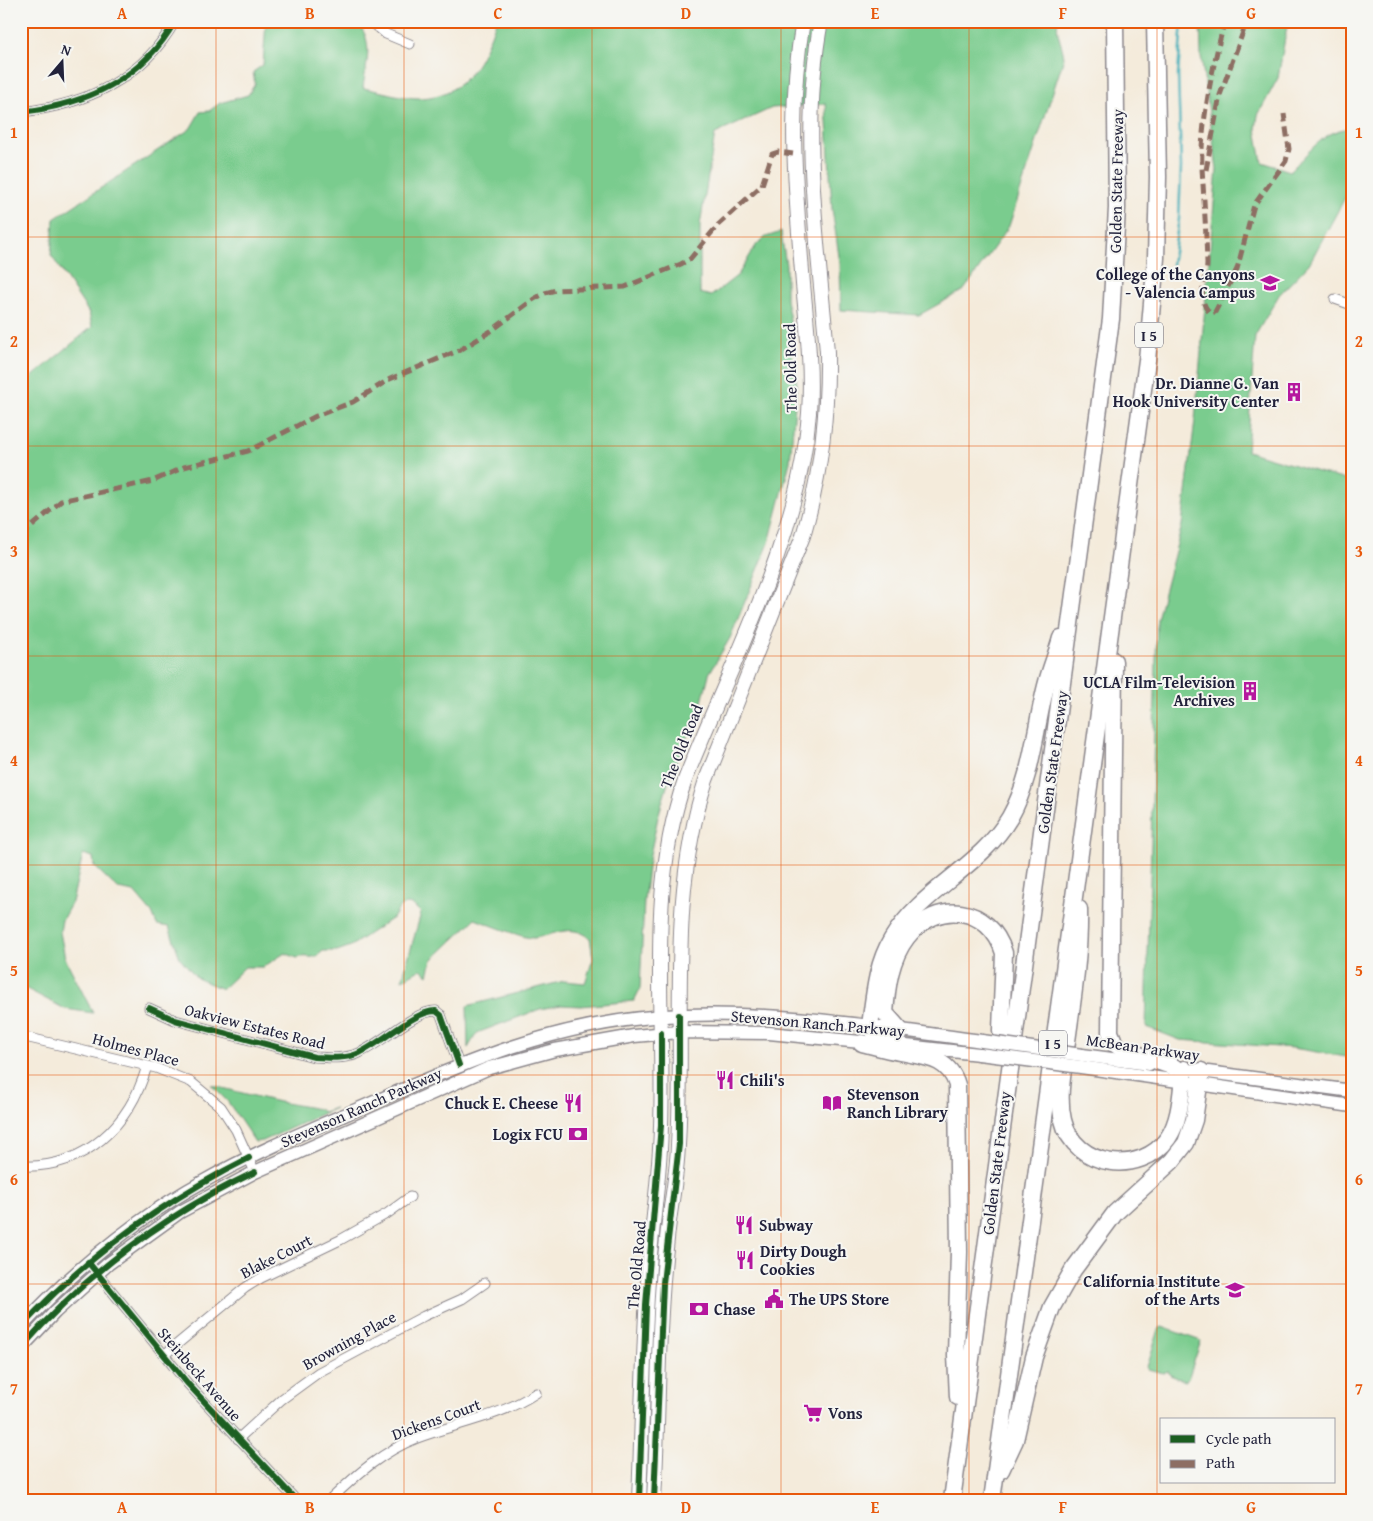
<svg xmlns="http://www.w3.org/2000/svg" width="1373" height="1521" viewBox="0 0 1373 1521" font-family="'Gentium Book Plus',serif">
  <rect width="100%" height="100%" fill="#f6f6f2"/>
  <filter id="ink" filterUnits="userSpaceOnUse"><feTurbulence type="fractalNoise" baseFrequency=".02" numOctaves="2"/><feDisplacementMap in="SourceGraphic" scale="10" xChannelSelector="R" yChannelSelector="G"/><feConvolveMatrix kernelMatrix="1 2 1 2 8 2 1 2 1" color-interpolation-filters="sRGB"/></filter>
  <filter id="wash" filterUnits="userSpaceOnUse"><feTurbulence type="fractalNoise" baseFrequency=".0096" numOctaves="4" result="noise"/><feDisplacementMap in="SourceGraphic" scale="20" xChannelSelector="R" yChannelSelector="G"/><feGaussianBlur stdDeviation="1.12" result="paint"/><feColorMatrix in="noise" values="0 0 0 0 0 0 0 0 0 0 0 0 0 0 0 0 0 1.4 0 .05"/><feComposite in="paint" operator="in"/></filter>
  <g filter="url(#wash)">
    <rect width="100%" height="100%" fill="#f4ebdb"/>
    <g fill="#7acc8e" stroke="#4e7764">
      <path d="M 266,21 L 356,21 C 375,41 366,63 363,88 C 381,91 402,98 420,98 C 467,96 483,59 496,21 L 1058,21 C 1055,33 1063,45 1064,58 L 1009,226 L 964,290 L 919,315 L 841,310 L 840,263 L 832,209 L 826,104 L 772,108 L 715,134 L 700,225 L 700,293 L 711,296 L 738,275 L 757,244 L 766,237 L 781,232 L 786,265 L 786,300 L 793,334 L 792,359 L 797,384 L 790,462 L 769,543 L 730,638 L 709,674 L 702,702 L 670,776 L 658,817 L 649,860 L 644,900 L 640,989 L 634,1001 L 581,1006 L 561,1005 L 540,1009 L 477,1033 L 468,1048 L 467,1006 L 564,981 L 585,983 L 593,959 L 590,938 C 571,923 555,935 534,938 C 524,939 486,923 475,919 L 432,960 L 428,975 L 421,969 L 402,980 L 421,913 L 413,905 L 406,904 L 399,908 L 394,917 L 351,946 L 337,951 L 323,951 C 312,962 309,954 297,958 L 285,953 L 263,967 L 245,967 L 222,989 L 197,978 L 187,966 L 180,958 L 169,927 L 157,925 L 152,913 L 134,892 L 118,889 L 94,866 L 93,857 L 83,854 L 72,902 L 62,920 L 60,932 L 65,958 L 93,1013 L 65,1009 L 21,986 L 21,386 L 92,327 L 89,313 L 51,255 L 54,219 L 190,129 L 200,112 L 209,111 L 220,103 L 248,95 L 255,84 L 253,72 L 263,65 Z"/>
      <path d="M 1200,21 L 1288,21 L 1278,78 L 1258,115 L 1256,129 L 1262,162 L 1290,171 C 1307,155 1327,126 1352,129 L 1352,189 L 1346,196 L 1309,264 L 1279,295 L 1255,336 L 1247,451 L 1352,482 L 1352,1058 L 1293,1048 L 1180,1040 L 1146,1027 L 1157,619 L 1182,525 L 1195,420 L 1217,169 L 1201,56 Z"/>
      <path d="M 211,1085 L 274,1101 L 319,1109 L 323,1112 L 335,1108 L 263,1141 L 255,1142 L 228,1102 Z"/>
      <path d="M 1162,1327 L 1201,1341 L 1188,1379 L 1185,1381 L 1170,1375 L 1168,1371 L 1163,1373 L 1148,1369 L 1147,1366 L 1159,1329 Z"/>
    </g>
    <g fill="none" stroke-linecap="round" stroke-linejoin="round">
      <path stroke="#41b0bb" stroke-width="2.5" d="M 1172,265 L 1179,219 L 1181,167 L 1178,75 L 1182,21"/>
    </g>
  </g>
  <g filter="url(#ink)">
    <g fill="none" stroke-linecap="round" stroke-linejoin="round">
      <g stroke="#8b868b" stroke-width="11">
        <g id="street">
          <path d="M 371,21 L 386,34 L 410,44"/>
          <path d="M 21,112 C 85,105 143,79 175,21"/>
          <path d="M 1335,299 L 1352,305"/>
          <path d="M 149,1008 L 175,1020 L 314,1057 C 329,1058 344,1059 357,1054 C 380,1045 415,1010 436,1011 L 441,1015 L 459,1065"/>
          <path d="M 21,1036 L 156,1068 L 191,1082 L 221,1107 L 236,1130 L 255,1172"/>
          <path d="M 21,1166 C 85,1169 130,1125 147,1066"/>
          <path d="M 88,1262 L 188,1384 L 296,1500"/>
          <path d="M 164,1355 L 245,1288 L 261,1278 L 340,1240 L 388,1213 L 410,1197"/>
          <path d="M 238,1439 L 282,1399 L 319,1372 L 424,1316 L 462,1299 L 485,1283"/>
          <path d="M 330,1500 C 356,1475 383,1451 417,1438 C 457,1423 500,1417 536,1393"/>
        </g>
      </g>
      <g stroke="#8b868b" stroke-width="15">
        <g id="secondary">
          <path d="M 906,1046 L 979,1054"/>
          <path d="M 1082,1055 L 1149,1064"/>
          <path d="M 1081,1067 L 1352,1106"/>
          <path d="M 1193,1070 L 1352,1091"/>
          <path d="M 21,1327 C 75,1269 136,1218 206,1180 C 259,1150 317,1127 372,1103 C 470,1060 555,1024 663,1016 C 770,1009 876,1027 982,1041"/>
          <path d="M 21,1348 L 55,1312 L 108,1264 L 180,1212 L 255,1172 L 489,1068 L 555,1050 L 634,1036 L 679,1032 L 769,1033 L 871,1043"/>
        </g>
      </g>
      <g stroke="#8b868b" stroke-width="16">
        <g id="primary">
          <path d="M 639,1500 C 642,1427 643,1353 648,1280 C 651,1229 660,1178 661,1126 C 665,1011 646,891 685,780 C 731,662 799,541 809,413 C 812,370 807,327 803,284 C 796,194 787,110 803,21"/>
          <path d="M 654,1500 C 659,1413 657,1325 667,1239 C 670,1207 677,1177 678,1145 C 685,1022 667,899 706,780 L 803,536 C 821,475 828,415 827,352 C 818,242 800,131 821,21"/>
        </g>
      </g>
      <g stroke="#8b868b" stroke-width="19">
        <g id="highway">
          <path d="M 1114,661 L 1110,1032 L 1115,1044 L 1122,1049 L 1174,1067"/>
          <path d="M 1079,909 C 1080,954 1073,997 1067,1041 C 1064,1067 1057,1095 1063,1120 C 1074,1168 1141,1177 1168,1138 C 1181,1119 1181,1092 1184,1069"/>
          <path d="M 901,1031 L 885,1013 C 887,986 890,959 907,937 C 937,899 990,906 1004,953 L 1001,1030 L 1005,1054"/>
          <path d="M 862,1043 C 874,1046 887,1050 900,1052 C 924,1057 949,1057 957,1085 L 959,1252 L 956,1355 L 958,1397"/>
          <path d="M 902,1046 C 888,1041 877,1039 870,1026 C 874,997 876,965 892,939 C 922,889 981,867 1010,817 C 1033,776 1035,726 1047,682 C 1051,667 1057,653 1061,638"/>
          <path d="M 1001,1470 L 1015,1440 L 1034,1357 L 1052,1307 L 1073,1270 L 1115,1213 L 1172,1161 L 1186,1143 L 1194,1120 L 1201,1071"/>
          <path d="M 952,1500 L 1111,319 L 1117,208 L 1115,21"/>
          <path d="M 992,1500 L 1147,360 L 1156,258 L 1158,177 L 1155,21"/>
        </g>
      </g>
      <use href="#street" stroke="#fff" stroke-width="9"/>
      <use href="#secondary" stroke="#fff" stroke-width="12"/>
      <use href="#primary" stroke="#fff" stroke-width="14"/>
      <use href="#highway" stroke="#fff" stroke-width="16"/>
      <g stroke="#8b868b" stroke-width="15" stroke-linecap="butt">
        <g id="secondary-bridge">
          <path d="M 982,1041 L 1082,1055"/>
          <path d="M 979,1054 L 1081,1067"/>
        </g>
      </g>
      <use href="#secondary-bridge" stroke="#fff" stroke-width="12"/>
      <g stroke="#8d6e63" stroke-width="5" stroke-dasharray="10 5" stroke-linecap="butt">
        <path d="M 1225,21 C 1213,62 1200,126 1202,168 C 1204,200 1206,231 1207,263 C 1207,282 1195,297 1210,313 L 1215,312 L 1237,269 L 1254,205 L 1286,161 L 1289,149 L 1284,114"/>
        <path d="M 1206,170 L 1220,95 L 1247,21"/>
        <path d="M 21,536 L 61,501 L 153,481 L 184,467 L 248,451 L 316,416 L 353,402 L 390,379 L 460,350 L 491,331 L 534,299 L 545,293 L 556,290 L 625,287 L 681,264 L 690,259 L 718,225 L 762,185 L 772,154 L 778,152 L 793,154"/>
      </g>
      <g stroke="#f6f6f2" stroke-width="9">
        <g id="cycleway">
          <path d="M 21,112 C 85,105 143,79 175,21"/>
          <path d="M 149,1008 L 175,1020 L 314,1057 C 329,1058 344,1059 357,1054 C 380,1045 415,1010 436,1011 L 441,1015 L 459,1065"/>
          <path d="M 88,1262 L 188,1384 L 296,1500"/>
          <path d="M 21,1327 C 87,1256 163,1201 249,1158"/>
          <path d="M 21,1348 C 86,1274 166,1214 255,1172"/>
          <path d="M 639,1500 L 646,1305 L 661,1125 L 661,1033"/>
          <path d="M 654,1500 L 663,1283 L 679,1144 L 679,1015"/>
        </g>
      </g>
      <use href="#cycleway" stroke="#1b5e20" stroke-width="6"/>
    </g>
  </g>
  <path fill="none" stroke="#e8590c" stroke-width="1" stroke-opacity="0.55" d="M 216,21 L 216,1500M 404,21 L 404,1500M 592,21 L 592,1500M 781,21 L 781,1500M 969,21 L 969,1500M 1157,21 L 1157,1500M 21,237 L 1352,237M 21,446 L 1352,446M 21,656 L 1352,656M 21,865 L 1352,865M 21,1075 L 1352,1075M 21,1284 L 1352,1284"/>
  <defs>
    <g id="university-bare" transform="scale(1.5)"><path d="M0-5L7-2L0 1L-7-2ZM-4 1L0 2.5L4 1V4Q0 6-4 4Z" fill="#b5179e" stroke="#f6f6f2" stroke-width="2.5" paint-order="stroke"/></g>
    <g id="building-bare" transform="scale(1.5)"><path d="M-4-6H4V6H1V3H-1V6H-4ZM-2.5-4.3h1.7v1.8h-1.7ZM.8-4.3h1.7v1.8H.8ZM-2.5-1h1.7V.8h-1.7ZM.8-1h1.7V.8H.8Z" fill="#b5179e" stroke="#f6f6f2" stroke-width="2.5" paint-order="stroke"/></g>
    <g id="restaurant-bare" transform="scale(1.5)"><path d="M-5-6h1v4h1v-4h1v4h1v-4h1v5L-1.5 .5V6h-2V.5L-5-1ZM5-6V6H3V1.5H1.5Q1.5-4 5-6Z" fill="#b5179e" stroke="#f6f6f2" stroke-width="2.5" paint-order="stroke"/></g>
    <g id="library-bare" transform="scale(1.5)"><path d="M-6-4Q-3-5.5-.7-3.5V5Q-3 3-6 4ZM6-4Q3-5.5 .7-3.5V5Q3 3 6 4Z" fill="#b5179e" stroke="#f6f6f2" stroke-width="2.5" paint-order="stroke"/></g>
    <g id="bank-bare" transform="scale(1.5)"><path d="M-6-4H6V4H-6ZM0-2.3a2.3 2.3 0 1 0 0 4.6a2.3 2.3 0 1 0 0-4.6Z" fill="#b5179e" stroke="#f6f6f2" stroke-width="2.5" paint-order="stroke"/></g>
    <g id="civic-bare" transform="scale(1.5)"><path d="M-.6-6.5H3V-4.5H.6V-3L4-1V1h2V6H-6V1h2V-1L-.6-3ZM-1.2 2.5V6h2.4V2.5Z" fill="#b5179e" stroke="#f6f6f2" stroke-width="2.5" paint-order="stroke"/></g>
    <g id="supermarket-bare" transform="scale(1.5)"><path d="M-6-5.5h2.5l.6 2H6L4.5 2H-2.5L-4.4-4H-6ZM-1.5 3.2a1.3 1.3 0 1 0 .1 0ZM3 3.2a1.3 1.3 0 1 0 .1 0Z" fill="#b5179e" stroke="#f6f6f2" stroke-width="2.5" paint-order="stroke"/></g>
  </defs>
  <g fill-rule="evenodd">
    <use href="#university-bare" x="1270" y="283"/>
    <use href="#building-bare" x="1294" y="392"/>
    <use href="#building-bare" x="1250" y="691"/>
    <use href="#restaurant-bare" x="725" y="1080"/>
    <use href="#restaurant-bare" x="573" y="1103"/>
    <use href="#library-bare" x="832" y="1103"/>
    <use href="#bank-bare" x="578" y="1134"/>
    <use href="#restaurant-bare" x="744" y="1225"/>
    <use href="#restaurant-bare" x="745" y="1260"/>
    <use href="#university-bare" x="1235" y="1290"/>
    <use href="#civic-bare" x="774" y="1299"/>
    <use href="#bank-bare" x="699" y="1309"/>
    <use href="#supermarket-bare" x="813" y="1413"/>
  </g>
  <g text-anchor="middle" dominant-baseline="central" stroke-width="4" stroke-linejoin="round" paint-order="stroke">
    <g fill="#f6f6f2" stroke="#626272" stroke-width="1">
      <rect x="1135" y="322.5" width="28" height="25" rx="4"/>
      <rect x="1039" y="1030.5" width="28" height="25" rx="4"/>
    </g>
    <g font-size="15" font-weight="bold" fill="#22223b">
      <text x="1149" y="335">I 5</text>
      <text x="1053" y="1043">I 5</text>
    </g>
    <g font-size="16" fill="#22223b" stroke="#f6f6f2">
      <text transform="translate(1116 181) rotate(-89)">Golden State Freeway</text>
      <text transform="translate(790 368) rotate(-91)">The Old Road</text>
      <text transform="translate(681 746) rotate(-68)">The Old Road</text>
      <text transform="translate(1052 762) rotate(-82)">Golden State Freeway</text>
      <text transform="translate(818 1023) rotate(5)">Stevenson Ranch Parkway</text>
      <text transform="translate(255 1026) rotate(14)">Oakview Estates Road</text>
      <text transform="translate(1143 1047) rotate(8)">McBean Parkway</text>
      <text transform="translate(136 1049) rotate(15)">Holmes Place</text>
      <text transform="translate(361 1107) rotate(-24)">Stevenson Ranch Parkway</text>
      <text transform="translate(996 1163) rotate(-83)">Golden State Freeway</text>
      <text transform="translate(276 1256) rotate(-27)">Blake Court</text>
      <text transform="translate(636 1265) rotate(-85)">The Old Road</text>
      <text transform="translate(349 1340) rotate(-29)">Browning Place</text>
      <text transform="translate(200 1374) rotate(49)">Steinbeck Avenue</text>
      <text transform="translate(436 1419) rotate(-20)">Dickens Court</text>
    </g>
    <g font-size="16" font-weight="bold" fill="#22223b" stroke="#f6f6f2" text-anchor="start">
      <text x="1255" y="274" text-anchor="end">College of the Canyons<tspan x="1255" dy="18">- Valencia Campus</tspan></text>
      <text x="1279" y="383" text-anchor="end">Dr. Dianne G. Van<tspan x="1279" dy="18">Hook University Center</tspan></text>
      <text x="1235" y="682" text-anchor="end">UCLA Film-Television<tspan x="1235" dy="18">Archives</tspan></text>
      <text x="740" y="1080">Chili's</text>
      <text x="847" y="1094">Stevenson<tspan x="847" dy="18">Ranch Library</tspan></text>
      <text x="558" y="1103" text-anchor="end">Chuck E. Cheese</text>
      <text x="563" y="1134" text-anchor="end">Logix FCU</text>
      <text x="759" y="1225">Subway</text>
      <text x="760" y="1251">Dirty Dough<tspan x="760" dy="18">Cookies</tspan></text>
      <text x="1220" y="1281" text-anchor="end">California Institute<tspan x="1220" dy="18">of the Arts</tspan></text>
      <text x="789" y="1299">The UPS Store</text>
      <text x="714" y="1309">Chase</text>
      <text x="828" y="1413">Vons</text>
    </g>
  </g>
  <rect width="1373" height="1521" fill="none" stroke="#f6f6f2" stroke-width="55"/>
  <rect x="1160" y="1418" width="175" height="65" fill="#f6f6f2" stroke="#a1a1a9"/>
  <rect x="1170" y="1435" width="25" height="8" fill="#1b5e20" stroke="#a1a1a9"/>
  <text x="1206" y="1444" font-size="15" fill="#22223b">Cycle path</text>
  <rect x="1170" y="1460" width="25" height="8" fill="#8d6e63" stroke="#a1a1a9"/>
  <text x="1206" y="1468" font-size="15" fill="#22223b">Path</text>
  <g transform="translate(62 62) rotate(19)" stroke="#f6f6f2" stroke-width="4" paint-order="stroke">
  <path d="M0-4L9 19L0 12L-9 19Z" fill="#22223b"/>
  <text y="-8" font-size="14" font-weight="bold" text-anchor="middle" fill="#22223b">N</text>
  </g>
  <rect x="28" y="28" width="1318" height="1466" fill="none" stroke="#e8590c" stroke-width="2"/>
  <g font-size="16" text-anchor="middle" font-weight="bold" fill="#e8590c">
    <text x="122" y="19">A</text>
    <text x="310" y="19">B</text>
    <text x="498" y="19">C</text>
    <text x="686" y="19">D</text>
    <text x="875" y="19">E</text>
    <text x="1063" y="19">F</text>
    <text x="1251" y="19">G</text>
    <text x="14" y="138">1</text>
    <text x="1359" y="138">1</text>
    <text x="14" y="347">2</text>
    <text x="1359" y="347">2</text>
    <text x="14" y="557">3</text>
    <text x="1359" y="557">3</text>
    <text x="14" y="766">4</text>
    <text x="1359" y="766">4</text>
    <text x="14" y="976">5</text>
    <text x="1359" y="976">5</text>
    <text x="14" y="1185">6</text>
    <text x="1359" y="1185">6</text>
    <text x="14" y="1394">7</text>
    <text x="1359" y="1394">7</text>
    <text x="122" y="1513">A</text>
    <text x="310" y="1513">B</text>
    <text x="498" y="1513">C</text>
    <text x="686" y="1513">D</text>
    <text x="875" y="1513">E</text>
    <text x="1063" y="1513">F</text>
    <text x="1251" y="1513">G</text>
  </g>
</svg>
